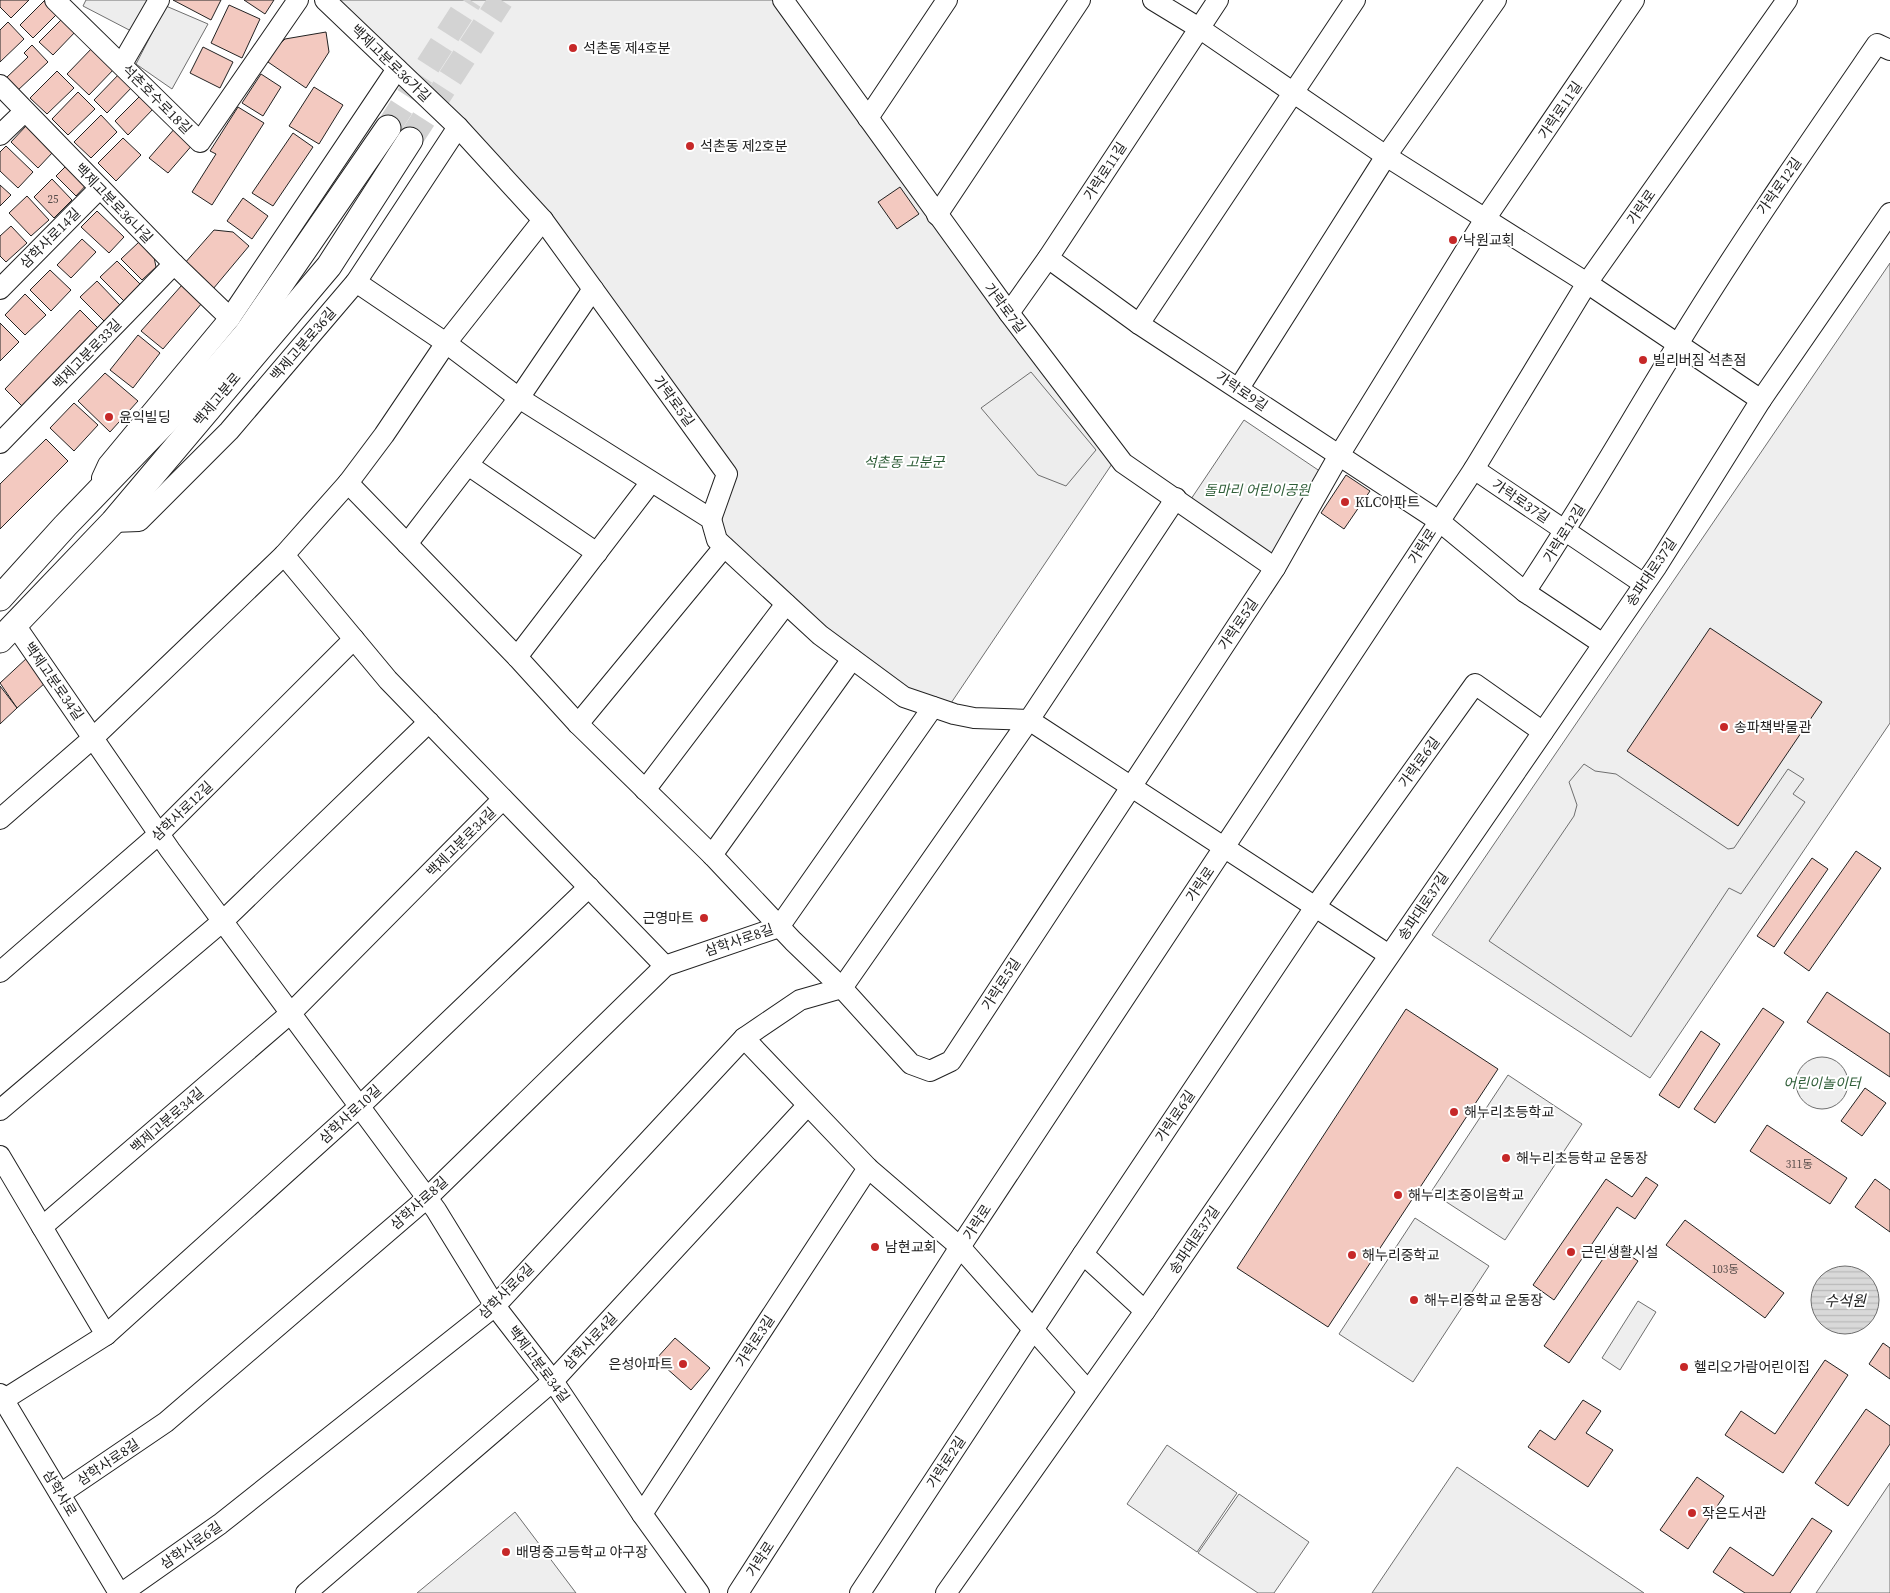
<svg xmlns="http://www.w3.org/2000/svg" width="1890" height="1593" viewBox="0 0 1890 1593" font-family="'Source Serif 4','Noto Sans KR',serif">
  <defs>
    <pattern id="water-rules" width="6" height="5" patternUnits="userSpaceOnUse" patternTransform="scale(1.25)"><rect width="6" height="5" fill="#d9d9d9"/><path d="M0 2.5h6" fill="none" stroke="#bababa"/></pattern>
  </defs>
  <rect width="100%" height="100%" fill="#fff"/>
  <g fill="#eee" stroke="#6f6f6f">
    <path d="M 332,0 L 783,0 L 1116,458 L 947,709 L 905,694 L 725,543 L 715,517 L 732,472 L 597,287 Z"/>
    <path d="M 1890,263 L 1890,723 L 1650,1078 L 1432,935 Z"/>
    <path d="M 1244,420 L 1327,476 L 1272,561 L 1189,502 Z"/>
    <circle cx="1822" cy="1083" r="26"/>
    <path d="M 1508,1075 L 1582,1124 L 1505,1240 L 1431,1192 Z"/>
    <path d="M 1415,1218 L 1489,1266 L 1413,1382 L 1339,1334 Z"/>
    <path d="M 1638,1301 L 1656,1312 L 1620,1370 L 1602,1358 Z"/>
    <path d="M 1167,1445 L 1237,1493 L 1197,1552 L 1127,1504 Z"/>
    <path d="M 1457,1467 L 1644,1593 L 1372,1593 Z"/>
    <path d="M 1890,1483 L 1890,1593 L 1816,1593 Z"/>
    <path d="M 1239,1494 L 1309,1542 L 1274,1593 L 1258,1593 L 1198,1553 Z"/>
    <path d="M 515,1512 L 576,1593 L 417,1593 Z"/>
  </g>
  <g fill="#ededed" stroke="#6f6f6f">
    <path d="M 86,0 L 150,0 L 133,32 L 83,6 Z"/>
    <path d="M 166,6 L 208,24 L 172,89 L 136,64 Z"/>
    <path d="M 1031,372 L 1096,450 L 1066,486 L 1038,475 L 981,408 Z"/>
    <path d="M 1584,764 L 1595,771 L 1616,774 L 1728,849 L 1734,848 L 1788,769 L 1804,779 L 1793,794 L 1805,802 L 1741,894 L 1729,888 L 1631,1037 L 1489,941 L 1574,816 L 1577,805 L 1569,782 Z"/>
  </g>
  <circle fill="url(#water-rules)" stroke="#6f6f6f" cx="1845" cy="1300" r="34"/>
  <g fill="#f3c9c0" stroke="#222">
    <path d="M 0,0 L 29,0 L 11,18 L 0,7 Z"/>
    <path d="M 45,0 L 58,13 L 33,38 L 20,25 Z"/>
    <path d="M 173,0 L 221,0 L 211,20 Z"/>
    <path d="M 244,0 L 274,0 L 265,14 Z"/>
    <path d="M 229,5 L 260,19 L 242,58 L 211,43 Z"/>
    <path d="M 64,17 L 77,30 L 53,55 L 39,42 Z"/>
    <path d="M 8,22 L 24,39 L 0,62 L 0,30 Z"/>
    <path d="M 326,32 L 329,52 L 306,88 L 268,62 L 266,57 L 285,39 Z"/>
    <path d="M 32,45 L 48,62 L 17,91 L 5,79 L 28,57 L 24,53 Z"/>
    <path d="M 94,46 L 116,67 L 89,95 L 67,74 Z"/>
    <path d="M 203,47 L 233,62 L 220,88 L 190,73 Z"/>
    <path d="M 57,71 L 74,88 L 47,114 L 30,98 Z"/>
    <path d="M 121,72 L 134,85 L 107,113 L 94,100 Z"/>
    <path d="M 261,74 L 281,87 L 263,116 L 242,103 Z"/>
    <path d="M 314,87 L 343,105 L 319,144 L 289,126 Z"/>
    <path d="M 78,92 L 95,109 L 68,135 L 52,119 Z"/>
    <path d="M 142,94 L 155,107 L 128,135 L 115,121 Z"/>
    <path d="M 238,107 L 264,123 L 212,205 L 192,192 L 216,154 L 210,151 Z"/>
    <path d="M 101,115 L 117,132 L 91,158 L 74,142 Z"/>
    <path d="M 26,126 L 53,152 L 38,168 L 11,142 Z"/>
    <path d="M 176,127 L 194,143 L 168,173 L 149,158 Z"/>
    <path d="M 293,133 L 313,147 L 273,206 L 252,193 Z"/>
    <path d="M 123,138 L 141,155 L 116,181 L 98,163 Z"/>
    <path d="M 6,146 L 33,172 L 18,188 L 0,171 L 0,152 Z"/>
    <path d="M 69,163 L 89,182 L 76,196 L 56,176 Z"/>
    <path d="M 52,179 L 72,200 L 54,218 L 34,197 Z"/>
    <path d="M 0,185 L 11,195 L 0,206 Z"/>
    <path d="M 900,187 L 919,214 L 897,229 L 878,202 Z"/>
    <path d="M 27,196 L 49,220 L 31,236 L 9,213 Z"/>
    <path d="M 243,198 L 268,216 L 252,239 L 227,221 Z"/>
    <path d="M 97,211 L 124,237 L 109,253 L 81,227 Z"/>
    <path d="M 11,226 L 27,243 L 6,262 L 0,256 L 0,236 Z"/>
    <path d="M 214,230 L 233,232 L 249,246 L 213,289 L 184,264 Z"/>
    <path d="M 82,239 L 96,252 L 71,278 L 57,265 Z"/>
    <path d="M 139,242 L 154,257 L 156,267 L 142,280 L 121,259 Z"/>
    <path d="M 117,261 L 140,284 L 124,301 L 100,277 Z"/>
    <path d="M 50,270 L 71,290 L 51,311 L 30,290 Z"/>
    <path d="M 97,281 L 120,305 L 104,321 L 80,297 Z"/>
    <path d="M 182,285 L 202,303 L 163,349 L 141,331 Z"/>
    <path d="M 25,294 L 46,315 L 25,335 L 5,315 Z"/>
    <path d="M 80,310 L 98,328 L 23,407 L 5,389 Z"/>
    <path d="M 0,323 L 19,342 L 0,361 Z"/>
    <path d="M 138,335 L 160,353 L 133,388 L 110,370 Z"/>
    <path d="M 105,373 L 138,401 L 110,432 L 78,401 Z"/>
    <path d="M 74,403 L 98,425 L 74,451 L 50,428 Z"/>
    <path d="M 46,439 L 68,461 L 0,529 L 0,484 Z"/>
    <path d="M 1346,475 L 1370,491 L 1344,529 L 1321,513 Z"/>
    <path d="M 1710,628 L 1822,702 L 1738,826 L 1627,751 Z"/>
    <path d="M 28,657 L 45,683 L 17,708 L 0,683 Z"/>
    <path d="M 0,686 L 17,708 L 0,724 Z"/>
    <path d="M 1856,851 L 1881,868 L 1809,971 L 1784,953 Z"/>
    <path d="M 1812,858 L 1828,869 L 1774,947 L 1757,936 Z"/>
    <path d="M 1827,992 L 1890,1034 L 1890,1077 L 1807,1022 Z"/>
    <path d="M 1763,1008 L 1784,1022 L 1715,1123 L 1694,1109 Z"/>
    <path d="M 1406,1009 L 1498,1069 L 1328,1327 L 1237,1268 Z"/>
    <path d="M 1701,1031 L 1720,1044 L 1679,1108 L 1659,1095 Z"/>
    <path d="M 1865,1088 L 1886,1103 L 1862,1136 L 1841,1121 Z"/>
    <path d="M 1767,1125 L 1847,1178 L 1830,1204 L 1750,1151 Z"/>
    <path d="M 1646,1177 L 1658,1185 L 1635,1219 L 1617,1207 L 1554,1300 L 1533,1285 L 1606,1179 L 1632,1197 Z"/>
    <path d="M 1875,1179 L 1890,1190 L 1890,1232 L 1855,1207 Z"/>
    <path d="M 1685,1220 L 1784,1293 L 1765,1318 L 1666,1245 Z"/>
    <path d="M 1613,1244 L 1638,1261 L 1569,1363 L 1544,1346 Z"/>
    <path d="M 675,1338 L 710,1368 L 691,1390 L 656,1359 Z"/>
    <path d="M 1883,1343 L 1890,1348 L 1890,1379 L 1869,1364 Z"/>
    <path d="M 1825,1360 L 1848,1375 L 1783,1473 L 1725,1435 L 1741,1411 L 1775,1434 Z"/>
    <path d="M 1583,1400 L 1601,1411 L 1586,1433 L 1613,1450 L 1588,1487 L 1528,1447 L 1540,1430 L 1555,1440 Z"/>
    <path d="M 1866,1409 L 1890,1426 L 1890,1444 L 1848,1506 L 1815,1483 Z"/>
    <path d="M 1697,1477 L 1724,1496 L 1688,1549 L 1660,1530 Z"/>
    <path d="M 1812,1518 L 1832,1531 L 1790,1593 L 1745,1593 L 1713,1572 L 1730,1547 L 1773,1576 Z"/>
  </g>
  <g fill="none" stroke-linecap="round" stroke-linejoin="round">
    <g stroke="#d3d3d3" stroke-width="25" stroke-dasharray="25 12" stroke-linecap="butt">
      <path d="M 388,128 L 470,0"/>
      <path d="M 410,140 L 501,0"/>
    </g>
    <g stroke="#222" stroke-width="22">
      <g id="minor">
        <path d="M 55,0 L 200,142 L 298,0"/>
        <path d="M 325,0 L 458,127 L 543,220 L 727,474 L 711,519"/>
        <path d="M 783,0 L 1009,313 L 1123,463 L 1275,568"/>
        <path d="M 1153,0 L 1199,28 L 1386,156 L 1587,283 L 1761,400"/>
        <path d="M 122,64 L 159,0"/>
        <path d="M 0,85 L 174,264 L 230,318"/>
        <path d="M 868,118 L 947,0"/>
        <path d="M 0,135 L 24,112"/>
        <path d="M 937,215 L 1080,0"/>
        <path d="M 1048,258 L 1139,324 L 1439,521 L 1525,592 L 1603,644"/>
        <path d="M 356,282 L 446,343 L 519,398 L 711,519 L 717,540 L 820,635 L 904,697 L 954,714 L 974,718 L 1029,720 L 1389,955"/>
        <path d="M 0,289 L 100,188"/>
        <path d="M 1009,313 L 1048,258 L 1218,0"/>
        <path d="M 1139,324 L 1355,0"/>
        <path d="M 1239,388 L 1386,156 L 1496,0"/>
        <path d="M 0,443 L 174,264"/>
        <path d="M 468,465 L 597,553"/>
        <path d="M 1474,469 L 1644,584"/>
        <path d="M 102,478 L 108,465 L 230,318 L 397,69"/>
        <path d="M 348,483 L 517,657 L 578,724 L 712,855 L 793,941 L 842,988 L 911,1064 L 930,1071 L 951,1061 L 1275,568 L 1338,457 L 1485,219 L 1634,0"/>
        <path d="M 113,522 L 139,521 L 229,431 L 356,282 L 458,127"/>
        <path d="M 407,544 L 519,398 L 593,289"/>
        <path d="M 284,555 L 388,680 L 665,966"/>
        <path d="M 1525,592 C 1579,511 1627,427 1678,344 C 1741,241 1809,143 1877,44 L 1890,50"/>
        <path d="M 15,625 L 170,850 L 436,1210 L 495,1306 L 553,1381 L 642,1514 L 699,1593"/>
        <path d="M 517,657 L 651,482"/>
        <path d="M 578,724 L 724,547"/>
        <path d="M 645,790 L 786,604"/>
        <path d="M 0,819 L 93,738 L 284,555 L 348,483 L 384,435 L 446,343 L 543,220"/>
        <path d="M 712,855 L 852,659"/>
        <path d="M 0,972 L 159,834 L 354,639"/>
        <path d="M 744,1038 L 868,1168 L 960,1247 L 1088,1391"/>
        <path d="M 0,1110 L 224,920 L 429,722"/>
        <path d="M 0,1156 L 106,1335"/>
        <path d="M 42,1227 L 292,1012 L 503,799"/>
        <path d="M 1145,1311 L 1083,1254 L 1315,907 L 1475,684 L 1543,732"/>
        <path d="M 0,1394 L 119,1593"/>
        <path d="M 0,1402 L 106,1335 L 360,1106 L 589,887"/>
        <path d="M 60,1494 L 166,1422 L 427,1198 L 665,966 L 779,927 L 933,707"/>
        <path d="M 642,1514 L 868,1168"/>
        <path d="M 122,1593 L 220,1524 L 495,1306 L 744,1038 L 800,1000 L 842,988 L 1029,720 L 1176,498"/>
        <path d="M 306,1593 L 553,1381 L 807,1106"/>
        <path d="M 738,1593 L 960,1247 L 1474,469 L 1587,283 L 1787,0"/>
        <path d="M 860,1593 L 1083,1254"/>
        <path d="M 946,1593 L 1145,1311 L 1543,732 L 1657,566 L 1761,400 L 1890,213"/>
      </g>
    </g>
    <g stroke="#222" stroke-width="27">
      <g id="major">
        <path d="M 0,598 L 65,526 L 218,367 L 247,333 L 388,128"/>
        <path d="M 0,640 L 113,522 L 329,266 L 410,140"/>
      </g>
    </g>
    <use href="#minor" stroke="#fff" stroke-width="20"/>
    <use href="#major" stroke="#fff" stroke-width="25"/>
  </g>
  <g fill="#c62828" stroke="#fff" stroke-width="2">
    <circle cx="573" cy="48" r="5"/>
    <circle cx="690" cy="146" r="5"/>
    <circle cx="1453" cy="240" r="5"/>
    <circle cx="1643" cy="360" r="5"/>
    <circle cx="109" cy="417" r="5"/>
    <circle cx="1345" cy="502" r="5"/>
    <circle cx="1724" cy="727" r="5"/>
    <circle cx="704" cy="918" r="5"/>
    <circle cx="1454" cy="1112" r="5"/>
    <circle cx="1506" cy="1158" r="5"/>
    <circle cx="1398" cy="1195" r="5"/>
    <circle cx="875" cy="1247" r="5"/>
    <circle cx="1571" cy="1252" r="5"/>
    <circle cx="1352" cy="1255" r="5"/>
    <circle cx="1414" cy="1300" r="5"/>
    <circle cx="683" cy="1364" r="5"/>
    <circle cx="1684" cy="1367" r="5"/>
    <circle cx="1692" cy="1513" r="5"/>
    <circle cx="506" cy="1552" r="5"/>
  </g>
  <g text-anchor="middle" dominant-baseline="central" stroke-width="4" stroke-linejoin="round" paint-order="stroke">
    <g font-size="11" fill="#564c4a">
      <text x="53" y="199">25</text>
      <text x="1799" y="1164">311동</text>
      <text x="1725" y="1269">103동</text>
    </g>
    <g font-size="14" fill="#222" stroke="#fff" text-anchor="start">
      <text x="583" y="48">석촌동 제4호분</text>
      <text x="700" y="146">석촌동 제2호분</text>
      <text x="1463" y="240">낙원교회</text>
      <text x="1653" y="360">빌리버짐 석촌점</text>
      <text x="119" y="417">윤익빌딩</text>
      <text x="1355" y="502">KLC아파트</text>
      <text x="1734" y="727">송파책박물관</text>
      <text x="694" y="918" text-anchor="end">근영마트</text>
      <text x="1464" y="1112">해누리초등학교</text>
      <text x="1516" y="1158">해누리초등학교 운동장</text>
      <text x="1408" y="1195">해누리초중이음학교</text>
      <text x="885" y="1247">남현교회</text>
      <text x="1581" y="1252">근린생활시설</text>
      <text x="1362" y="1255">해누리중학교</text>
      <text x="1424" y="1300">해누리중학교 운동장</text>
      <text x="673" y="1364" text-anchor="end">은성아파트</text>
      <text x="1694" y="1367">헬리오가람어린이집</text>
      <text x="1702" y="1513">작은도서관</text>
      <text x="516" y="1552">배명중고등학교 야구장</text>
    </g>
    <g font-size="14" fill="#222" stroke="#fff">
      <text transform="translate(391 63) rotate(44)">백제고분로36가길</text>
      <text transform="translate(157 99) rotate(45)">석촌호수로18길</text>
      <text transform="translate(1560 110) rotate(-56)">가락로11길</text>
      <text transform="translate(1105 171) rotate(-57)">가락로11길</text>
      <text transform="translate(1779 186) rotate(-55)">가락로12길</text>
      <text transform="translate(114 203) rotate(46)">백제고분로36나길</text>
      <text transform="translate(1641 207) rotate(-55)">가락로</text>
      <text transform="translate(50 238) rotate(-45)">삼학사로14길</text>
      <text transform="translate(1005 308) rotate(53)">가락로7길</text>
      <text transform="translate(303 344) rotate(-49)">백제고분로36길</text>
      <text transform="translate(87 354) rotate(-46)">백제고분로33길</text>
      <text transform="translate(1242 391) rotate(34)">가락로9길</text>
      <text transform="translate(217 399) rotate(-50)">백제고분로</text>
      <text transform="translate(674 401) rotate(54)">가락로5길</text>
      <text transform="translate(1521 501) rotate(34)">가락로37길</text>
      <text transform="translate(1564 533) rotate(-58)">가락로12길</text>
      <text transform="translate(1422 546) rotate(-57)">가락로</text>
      <text transform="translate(1651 572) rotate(-56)">송파대로37길</text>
      <text transform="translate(1238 624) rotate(-56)">가락로5길</text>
      <text transform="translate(54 681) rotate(55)">백제고분로34길</text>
      <text transform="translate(1419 762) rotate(-54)">가락로6길</text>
      <text transform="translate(182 811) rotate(-44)">삼학사로12길</text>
      <text transform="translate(461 842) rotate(-45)">백제고분로34길</text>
      <text transform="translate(1200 884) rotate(-56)">가락로</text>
      <text transform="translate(1423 906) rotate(-56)">송파대로37길</text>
      <text transform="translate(739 940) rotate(-19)">삼학사로8길</text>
      <text transform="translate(1001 984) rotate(-57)">가락로5길</text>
      <text transform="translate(350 1114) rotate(-43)">삼학사로10길</text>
      <text transform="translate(1175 1116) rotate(-56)">가락로6길</text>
      <text transform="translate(167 1120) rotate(-41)">백제고분로34길</text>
      <text transform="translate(419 1203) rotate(-42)">삼학사로8길</text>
      <text transform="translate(977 1222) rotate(-57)">가락로</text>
      <text transform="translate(1194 1240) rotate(-56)">송파대로37길</text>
      <text transform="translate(506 1291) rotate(-45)">삼학사로6길</text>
      <text transform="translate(590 1341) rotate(-47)">삼학사로4길</text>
      <text transform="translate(755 1341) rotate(-57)">가락로3길</text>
      <text transform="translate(539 1364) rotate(53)">백제고분로34길</text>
      <text transform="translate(108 1462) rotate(-34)">삼학사로8길</text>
      <text transform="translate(946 1462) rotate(-57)">가락로2길</text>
      <text transform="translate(60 1493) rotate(59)">삼학사로</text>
      <text transform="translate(191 1545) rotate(-35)">삼학사로6길</text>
      <text transform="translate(760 1559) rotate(-57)">가락로</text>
    </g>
    <g font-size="14" font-style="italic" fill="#2f5e38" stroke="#fff">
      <text x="904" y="462">석촌동 고분군</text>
      <text x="1257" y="490">돌마리 어린이공원</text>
      <text x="1822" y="1083">어린이놀이터</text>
    </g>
    <g font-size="15" font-style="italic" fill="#222" stroke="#fff">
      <text x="1845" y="1300">수석원</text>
    </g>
  </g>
</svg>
